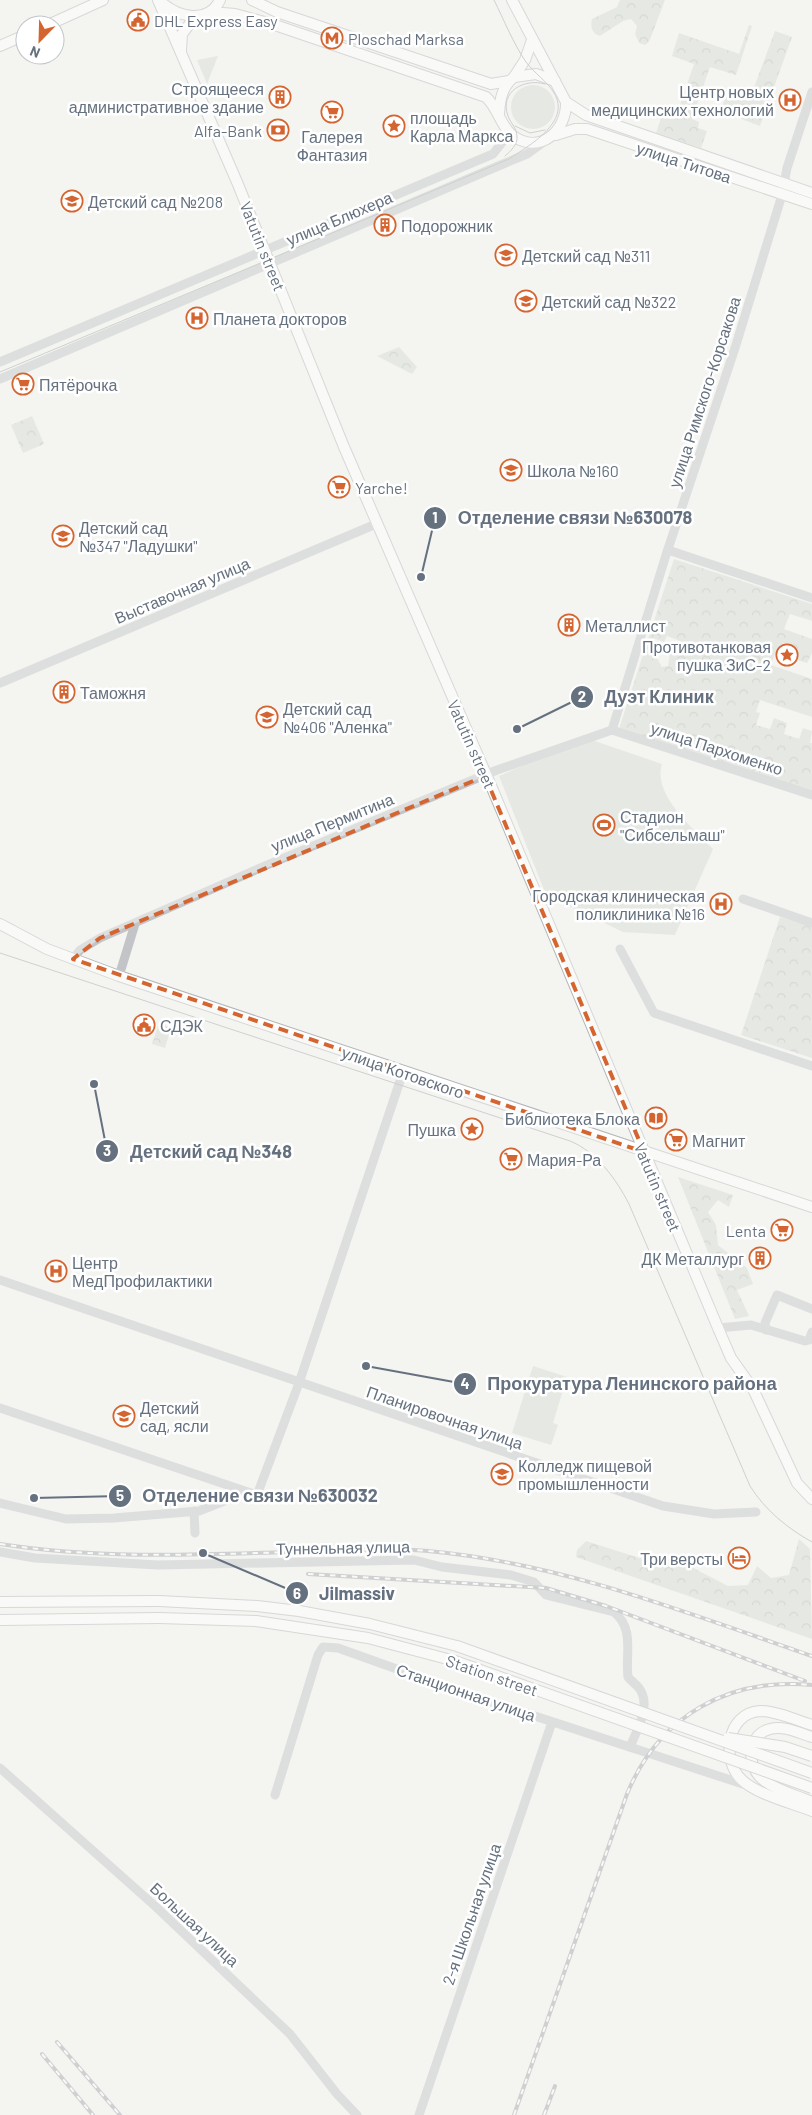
<svg xmlns="http://www.w3.org/2000/svg" width="812" height="2115" viewBox="0 0 812 2115" font-family="Barlow,sans-serif">
  <defs>
    <pattern id="forest-crowns" width="20" height="18" patternUnits="userSpaceOnUse" patternTransform="scale(1.25)"><rect width="20" height="18" fill="#d5dbd2"/><path d="M2 6a3 3 0 1 1 6 0M12 15a3 3 0 1 1 6 0" fill="none" stroke="#b0b6b0"/></pattern>
  </defs>
  <rect width="100%" height="100%" fill="#f4f4f1"/>
  <g fill="#d5dbd2">
    <path d="M 218,56 L 207,84 L 197,60 Z"/>
    <circle cx="533" cy="107" r="22"/>
    <path d="M 586,738 L 662,764 C 652,795 694,829 713,849 L 675,935 L 623,932 L 546,895 L 499,776 Z"/>
    <path d="M 533,1366 L 567,1377 L 553,1423 L 558,1425 L 551,1445 L 512,1433 Z"/>
  </g>
  <g fill="url(#forest-crowns)" fill-rule="evenodd">
    <path d="M 620,0 L 665,0 L 649,42 L 645,45 L 639,43 L 635,34 L 637,26 L 631,19 L 623,21 L 600,36 C 592,34 590,26 592,19 L 617,7 Z"/>
    <path d="M 749,25 L 752,26 L 736,75 L 710,67 L 692,119 L 699,122 L 698,128 L 707,131 L 701,148 L 656,133 L 661,118 L 675,119 L 694,64 L 672,56 L 679,33 L 739,54 Z"/>
    <path d="M 775,31 L 792,37 L 760,126 L 720,111 L 727,94 L 749,101 Z"/>
    <path d="M 399,347 L 417,367 L 412,374 L 377,356 Z"/>
    <path d="M 32,416 L 44,444 L 23,453 L 11,425 Z"/>
    <path d="M 674,559 L 812,604 L 812,621 L 790,614 L 784,629 L 812,639 L 812,653 L 807,663 L 794,659 L 797,648 L 783,643 L 779,654 L 775,653 L 771,665 L 812,679 L 812,717 L 760,700 L 756,712 L 760,713 L 756,725 L 770,729 L 774,718 L 787,723 L 784,734 L 799,739 L 803,728 L 812,731 L 810,743 L 812,743 L 812,792 L 619,729 ZM 667,636 L 680,641 L 677,649 L 671,647 L 668,666 L 662,667 L 653,651 L 649,650 L 653,638 L 664,642 Z"/>
    <path d="M 780,917 L 812,927 L 812,1058 L 741,1035 Z"/>
    <path d="M 159,1023 L 171,1028 L 165,1048 L 152,1044 Z"/>
    <path d="M 678,1177 L 733,1195 L 729,1207 L 718,1200 L 708,1212 L 716,1225 L 718,1245 L 747,1268 L 753,1284 L 737,1290 L 749,1316 L 735,1319 Z"/>
    <path d="M 799,1539 L 810,1549 L 812,1639 L 576,1557 L 577,1550 L 586,1541 L 649,1561 L 672,1557 L 728,1586 L 748,1585 L 757,1566 L 771,1578 L 789,1575 Z"/>
  </g>
  <g fill="none" stroke-linecap="round" stroke-linejoin="round">
    <g stroke="#b3b6b9" stroke-width="12">
      <g id="major">
        <path d="M 158,0 L 237,182 L 344,447 L 492,788 L 718,1328 L 731,1358 L 753,1389 L 797,1483 L 812,1499"/>
        <path d="M 252,0 L 277,12 L 491,84 L 509,81"/>
        <path d="M 160,1 C 177,17 208,25 220,0"/>
        <path d="M 211,12 L 235,14 L 272,24 L 486,97 C 498,108 500,125 512,135 C 539,156 567,131 566,102 L 512,0"/>
        <path d="M 48,25 L 103,0"/>
        <path d="M 0,46 L 25,35"/>
        <path d="M 181,51 L 182,34 L 195,17"/>
        <path d="M 514,77 L 525,60 L 532,40"/>
        <path d="M 566,102 L 586,115 L 812,193"/>
        <path d="M 499,113 C 500,99 502,87 514,77 L 536,74 L 555,81"/>
        <path d="M 556,135 L 575,129 L 587,129 L 812,204"/>
        <path d="M 0,924 L 47,949 L 119,976 L 812,1207"/>
        <path d="M 0,1602 L 159,1601"/>
        <path d="M 0,1620 L 159,1618"/>
        <path d="M 812,1725 C 796,1720 776,1711 760,1711 C 726,1713 721,1761 742,1780 C 756,1794 792,1803 812,1811"/>
        <path d="M 812,1737 C 799,1733 784,1725 770,1729 C 747,1735 746,1765 762,1779 C 775,1790 796,1795 812,1802"/>
      </g>
    </g>
    <g stroke="#c2c4c8" stroke-width="9">
      <path d="M 0,362 L 493,154 L 504,140 L 506,128"/>
      <path d="M 0,379 L 503,164 L 527,154 L 545,141"/>
      <path d="M 668,550 L 812,598"/>
      <path d="M 0,683 L 376,524"/>
      <path d="M 612,730 L 666,555 L 735,348 L 782,195 L 787,168 L 812,92"/>
      <path d="M 612,730 L 812,795"/>
      <path d="M 743,899 L 812,923"/>
      <path d="M 620,949 L 654,1013 L 812,1066"/>
      <path d="M 73,959 L 80,950 L 100,938 L 267,865 L 497,770 L 612,730"/>
      <path d="M 119,976 L 135,924"/>
      <path d="M 0,1280 L 663,1506 L 714,1514 L 756,1512"/>
      <path d="M 718,1328 L 751,1325 L 805,1341 L 809,1340 L 812,1332"/>
      <path d="M 766,1330 L 765,1323 L 777,1295 L 812,1309"/>
      <path d="M 0,1408 L 257,1495 L 299,1383 L 403,1072"/>
      <path d="M 0,1503 L 66,1519 L 114,1518 L 199,1511 L 232,1498 L 241,1490"/>
      <path d="M 194,1511 L 195,1533"/>
      <path d="M 0,1552 L 35,1558 L 158,1565 L 414,1560 L 442,1567 L 511,1575 L 534,1582 L 546,1595 L 614,1612 C 635,1629 625,1654 628,1677 C 631,1681 636,1684 639,1688 C 652,1705 637,1730 630,1747"/>
      <path d="M 0,1768 L 155,1906 L 290,2034 L 337,2094 L 357,2115"/>
      <path d="M 275,1795 L 318,1655 L 323,1647 L 338,1648 L 461,1692 L 749,1786"/>
      <path d="M 419,2115 L 552,1722"/>
    </g>
    <use href="#major" stroke="#fff" stroke-width="10"/>
    <g stroke="#a1a5aa" stroke-width="1">
      <path d="M 515,126 L 530,133 L 545,130"/>
      <path d="M 505,156 C 510,152 518,144 517,137 C 517,128 511,124 508,116 C 499,91 525,78 545,84"/>
      <path d="M 0,372 L 509,159 C 528,146 572,122 554,93 C 548,82 534,73 526,62 C 513,43 504,20 494,0"/>
      <path d="M 0,953 L 570,1141 C 597,1152 616,1179 629,1204 L 750,1486 C 765,1510 787,1528 812,1542"/>
    </g>
    <g stroke="#a1a5aa" stroke-width="4">
      <g id="rail">
        <path d="M 0,1544 C 97,1559 193,1555 290,1552 C 336,1551 382,1547 428,1551 C 561,1563 687,1613 812,1656"/>
        <path d="M 308,1574 L 546,1588 L 606,1606 L 805,1681"/>
        <path d="M 57,2042 L 120,2115"/>
        <path d="M 42,2054 L 93,2115"/>
        <path d="M 514,2115 L 627,1794 C 659,1716 728,1677 812,1685"/>
        <path d="M 544,2115 L 555,2086"/>
      </g>
    </g>
    <use href="#rail" stroke="#fff" stroke-width="2" stroke-dasharray="5.5" stroke-linecap="butt"/>
    <g stroke="#b3b6b9" stroke-width="12" stroke-linecap="butt">
      <g id="major-bridge">
        <path d="M 159,1601 L 257,1606 L 299,1611 L 370,1624 L 457,1646 L 812,1773"/>
        <path d="M 159,1618 L 256,1621 L 368,1638 L 455,1661 L 812,1788"/>
        <path d="M 728,1738 L 785,1747 L 812,1756"/>
      </g>
    </g>
    <use href="#major-bridge" stroke="#fff" stroke-width="10"/>
  </g>
  <path d="M0 0H812V2115H0ZM 485,776 L 644,1152 L 73,959 L 100,938 Z" fill="#f4f4f1" fill-opacity=".55" fill-rule="evenodd"/>
  <path fill="none" stroke="#d56530" stroke-width="4" stroke-dasharray="10 6" stroke-linejoin="round" d="M 485,776 L 644,1152 L 73,959 L 100,938 Z"/>
  <defs>
    <g id="civic-ring" transform="scale(1.125)"><circle r="9.5" fill="#fff" stroke="#d56530" stroke-width="1.5"/><path d="M-.6-6.5H3V-4.5H.6V-3L4-1V1h2V6H-6V1h2V-1L-.6-3ZM-1.2 2.5V6h2.4V2.5Z" fill="#d56530"/></g>
    <g id="metro-ring" transform="scale(1.125)"><circle r="9.5" fill="#fff" stroke="#d56530" stroke-width="1.5"/><path d="M-5.5 5V-5H-3L0 0L3-5H5.5V5H3V-.5L0 4L-3-.5V5Z" fill="#d56530"/></g>
    <g id="building-ring" transform="scale(1.125)"><circle r="9.5" fill="#fff" stroke="#d56530" stroke-width="1.5"/><path d="M-4-6H4V6H1V3H-1V6H-4ZM-2.5-4.3h1.7v1.8h-1.7ZM.8-4.3h1.7v1.8H.8ZM-2.5-1h1.7V.8h-1.7ZM.8-1h1.7V.8H.8Z" fill="#d56530"/></g>
    <g id="hospital-ring" transform="scale(1.125)"><circle r="9.5" fill="#fff" stroke="#d56530" stroke-width="1.5"/><path d="M-5-5h3v3.5h4V-5h3V5h-3V1.5h-4V5h-3Z" fill="#d56530"/></g>
    <g id="supermarket-ring" transform="scale(1.125)"><circle r="9.5" fill="#fff" stroke="#d56530" stroke-width="1.5"/><path d="M-6-5.5h2.5l.6 2H6L4.5 2H-2.5L-4.4-4H-6ZM-1.5 3.2a1.3 1.3 0 1 0 .1 0ZM3 3.2a1.3 1.3 0 1 0 .1 0Z" fill="#d56530"/></g>
    <g id="sight-ring" transform="scale(1.125)"><circle r="9.5" fill="#fff" stroke="#d56530" stroke-width="1.5"/><path d="M0-6L1.8-2.2L6-1.7L2.9 1.2L3.7 5.4L0 3.3L-3.7 5.4L-2.9 1.2L-6-1.7L-1.8-2.2Z" fill="#d56530"/></g>
    <g id="bank-ring" transform="scale(1.125)"><circle r="9.5" fill="#fff" stroke="#d56530" stroke-width="1.5"/><path d="M-6-4H6V4H-6ZM0-2.3a2.3 2.3 0 1 0 0 4.6a2.3 2.3 0 1 0 0-4.6Z" fill="#d56530"/></g>
    <g id="school-ring" transform="scale(1.125)"><circle r="9.5" fill="#fff" stroke="#d56530" stroke-width="1.5"/><path d="M0-5L7-2L0 1L-7-2ZM-4 1L0 2.5L4 1V4Q0 6-4 4Z" fill="#d56530"/></g>
    <g id="stadium-ring" transform="scale(1.125)"><circle r="9.5" fill="#fff" stroke="#d56530" stroke-width="1.5"/><path d="M0-5a6.5 5 0 1 0 0 10a6.5 5 0 1 0 0-10ZM-3.5-1.8h7v3.6h-7Z" fill="#d56530"/></g>
    <g id="library-ring" transform="scale(1.125)"><circle r="9.5" fill="#fff" stroke="#d56530" stroke-width="1.5"/><path d="M-6-4Q-3-5.5-.7-3.5V5Q-3 3-6 4ZM6-4Q3-5.5 .7-3.5V5Q3 3 6 4Z" fill="#d56530"/></g>
    <g id="university-ring" transform="scale(1.125)"><circle r="9.5" fill="#fff" stroke="#d56530" stroke-width="1.5"/><path d="M0-5L7-2L0 1L-7-2ZM-4 1L0 2.5L4 1V4Q0 6-4 4Z" fill="#d56530"/></g>
    <g id="hotel-ring" transform="scale(1.125)"><circle r="9.5" fill="#fff" stroke="#d56530" stroke-width="1.5"/><path d="M-6-4.5h1.5V1H6V5H4.5V3h-9V5H-6ZM-4 0a1.8 1.8 0 1 1 3.6 0ZM.5 0V-2.5h3Q6-2.5 6 0Z" fill="#d56530"/></g>
  </defs>
  <g fill-rule="evenodd">
    <use href="#civic-ring" x="138" y="20"/>
    <use href="#metro-ring" x="332" y="38"/>
    <use href="#building-ring" x="280" y="97"/>
    <use href="#hospital-ring" x="790" y="100"/>
    <use href="#supermarket-ring" x="332" y="112"/>
    <use href="#sight-ring" x="394" y="126"/>
    <use href="#bank-ring" x="278" y="130"/>
    <use href="#school-ring" x="72" y="201"/>
    <use href="#building-ring" x="385" y="225"/>
    <use href="#school-ring" x="506" y="255"/>
    <use href="#school-ring" x="526" y="301"/>
    <use href="#hospital-ring" x="197" y="318"/>
    <use href="#supermarket-ring" x="23" y="384"/>
    <use href="#school-ring" x="511" y="470"/>
    <use href="#supermarket-ring" x="339" y="487"/>
    <use href="#school-ring" x="63" y="536"/>
    <use href="#building-ring" x="569" y="625"/>
    <use href="#sight-ring" x="787" y="655"/>
    <use href="#building-ring" x="64" y="692"/>
    <use href="#school-ring" x="267" y="717"/>
    <use href="#stadium-ring" x="604" y="825"/>
    <use href="#hospital-ring" x="721" y="904"/>
    <use href="#civic-ring" x="144" y="1025"/>
    <use href="#library-ring" x="656" y="1118"/>
    <use href="#sight-ring" x="472" y="1129"/>
    <use href="#supermarket-ring" x="676" y="1140"/>
    <use href="#supermarket-ring" x="511" y="1159"/>
    <use href="#supermarket-ring" x="782" y="1230"/>
    <use href="#building-ring" x="760" y="1258"/>
    <use href="#hospital-ring" x="56" y="1271"/>
    <use href="#school-ring" x="124" y="1416"/>
    <use href="#university-ring" x="502" y="1474"/>
    <use href="#hotel-ring" x="739" y="1558"/>
  </g>
  <g text-anchor="middle" dominant-baseline="central" stroke-width="5" stroke-linejoin="round" paint-order="stroke">
    <g font-size="16" fill="#65717f" stroke="#fff" text-anchor="start">
      <text x="154" y="20">DHL Express Easy</text>
      <text x="348" y="38">Ploschad Marksa</text>
      <text x="264" y="88" text-anchor="end">Строящееся<tspan x="264" dy="18">административное здание</tspan></text>
      <text x="774" y="91" text-anchor="end">Центр новых<tspan x="774" dy="18">медицинских технологий</tspan></text>
      <text x="410" y="117">площадь<tspan x="410" dy="18">Карла Маркса</tspan></text>
      <text x="262" y="130" text-anchor="end">Alfa-Bank</text>
      <text x="332" y="136" text-anchor="middle">Галерея<tspan x="332" dy="18">Фантазия</tspan></text>
      <text x="88" y="201">Детский сад №208</text>
      <text x="401" y="225">Подорожник</text>
      <text x="522" y="255">Детский сад №311</text>
      <text x="542" y="301">Детский сад №322</text>
      <text x="213" y="318">Планета докторов</text>
      <text x="39" y="384">Пятёрочка</text>
      <text x="527" y="470">Школа №160</text>
      <text x="355" y="487">Yarche!</text>
      <text x="79" y="527">Детский сад<tspan x="79" dy="18">№347 "Ладушки"</tspan></text>
      <text x="585" y="625">Металлист</text>
      <text x="771" y="646" text-anchor="end">Противотанковая<tspan x="771" dy="18">пушка ЗиС-2</tspan></text>
      <text x="80" y="692">Таможня</text>
      <text x="283" y="708">Детский сад<tspan x="283" dy="18">№406 "Аленка"</tspan></text>
      <text x="620" y="816">Стадион<tspan x="620" dy="18">"Сибсельмаш"</tspan></text>
      <text x="705" y="895" text-anchor="end">Городская клиническая<tspan x="705" dy="18">поликлиника №16</tspan></text>
      <text x="160" y="1025">СДЭК</text>
      <text x="640" y="1118" text-anchor="end">Библиотека Блока</text>
      <text x="456" y="1129" text-anchor="end">Пушка</text>
      <text x="692" y="1140">Магнит</text>
      <text x="527" y="1159">Мария-Ра</text>
      <text x="766" y="1230" text-anchor="end">Lenta</text>
      <text x="744" y="1258" text-anchor="end">ДК Металлург</text>
      <text x="72" y="1262">Центр<tspan x="72" dy="18">МедПрофилактики</tspan></text>
      <text x="140" y="1407">Детский<tspan x="140" dy="18">сад, ясли</tspan></text>
      <text x="518" y="1465">Колледж пищевой<tspan x="518" dy="18">промышленности</tspan></text>
      <text x="723" y="1558" text-anchor="end">Три версты</text>
    </g>
    <g font-size="16" fill="#65717f" stroke="#fff">
      <text transform="translate(684 162) rotate(18)">улица Титова</text>
      <text transform="translate(339 218) rotate(-23)">улица Блюхера</text>
      <text transform="translate(263 246) rotate(68)">Vatutin street</text>
      <text transform="translate(704 392) rotate(-72)">улица Римского-Корсакова</text>
      <text transform="translate(182 590) rotate(-23)">Выставочная улица</text>
      <text transform="translate(472 744) rotate(66)">Vatutin street</text>
      <text transform="translate(717 748) rotate(18)">улица Пархоменко</text>
      <text transform="translate(332 822) rotate(-22)">улица Пермитина</text>
      <text transform="translate(403 1072) rotate(19)">улица Котовского</text>
      <text transform="translate(658 1187) rotate(67)">Vatutin street</text>
      <text transform="translate(445 1417) rotate(19)">Планировочная улица</text>
      <text transform="translate(343 1547) rotate(-1)">Туннельная улица</text>
      <text transform="translate(492 1675) rotate(19)">Station street</text>
      <text transform="translate(466 1692) rotate(19)">Станционная улица</text>
      <text transform="translate(471 1914) rotate(-71)">2-я Школьная улица</text>
      <text transform="translate(195 1924) rotate(43)">Большая улица</text>
    </g>
  </g>
  <path fill="none" stroke="#65717f" stroke-width="2" d="M421 577L435 518M517 729L582 697M94 1084L107 1151M366 1366L465 1384M34 1498L120 1496M203 1553L297 1593"/>
  <g fill="#65717f" stroke="#fff" stroke-width="2">
    <circle cx="421" cy="577" r="5"/>
    <circle cx="517" cy="729" r="5"/>
    <circle cx="94" cy="1084" r="5"/>
    <circle cx="366" cy="1366" r="5"/>
    <circle cx="34" cy="1498" r="5"/>
    <circle cx="203" cy="1553" r="5"/>
    <circle cx="435" cy="518" r="12"/>
    <circle cx="582" cy="697" r="12"/>
    <circle cx="107" cy="1151" r="12"/>
    <circle cx="465" cy="1384" r="12"/>
    <circle cx="120" cy="1496" r="12"/>
    <circle cx="297" cy="1593" r="12"/>
  </g>
  <g font-size="15" text-anchor="middle" font-weight="bold" fill="#fff">
    <text x="435" y="523">1</text>
    <text x="582" y="702">2</text>
    <text x="107" y="1156">3</text>
    <text x="465" y="1389">4</text>
    <text x="120" y="1501">5</text>
    <text x="297" y="1599">6</text>
  </g>
  <g font-size="18" text-anchor="middle" font-weight="bold" fill="#65717f" stroke="#fff" stroke-width="5" stroke-linejoin="round" paint-order="stroke">
    <text x="575" y="524">Отделение связи №630078</text>
    <text x="659" y="703">Дуэт Клиник</text>
    <text x="211" y="1158">Детский сад №348</text>
    <text x="632" y="1390">Прокуратура Ленинского района</text>
    <text x="260" y="1502">Отделение связи №630032</text>
    <text x="357" y="1600">Jilmassiv</text>
  </g>
  <g transform="translate(40 40) rotate(203)"><circle r="24" fill="#ffffff" stroke="#c1c6cc"/>
  <path d="M0-4L9 19L0 12L-9 19Z" fill="#d56530"/>
  <text y="-8" font-size="14" font-weight="bold" text-anchor="middle" fill="#65717f">N</text>
  </g>
</svg>
